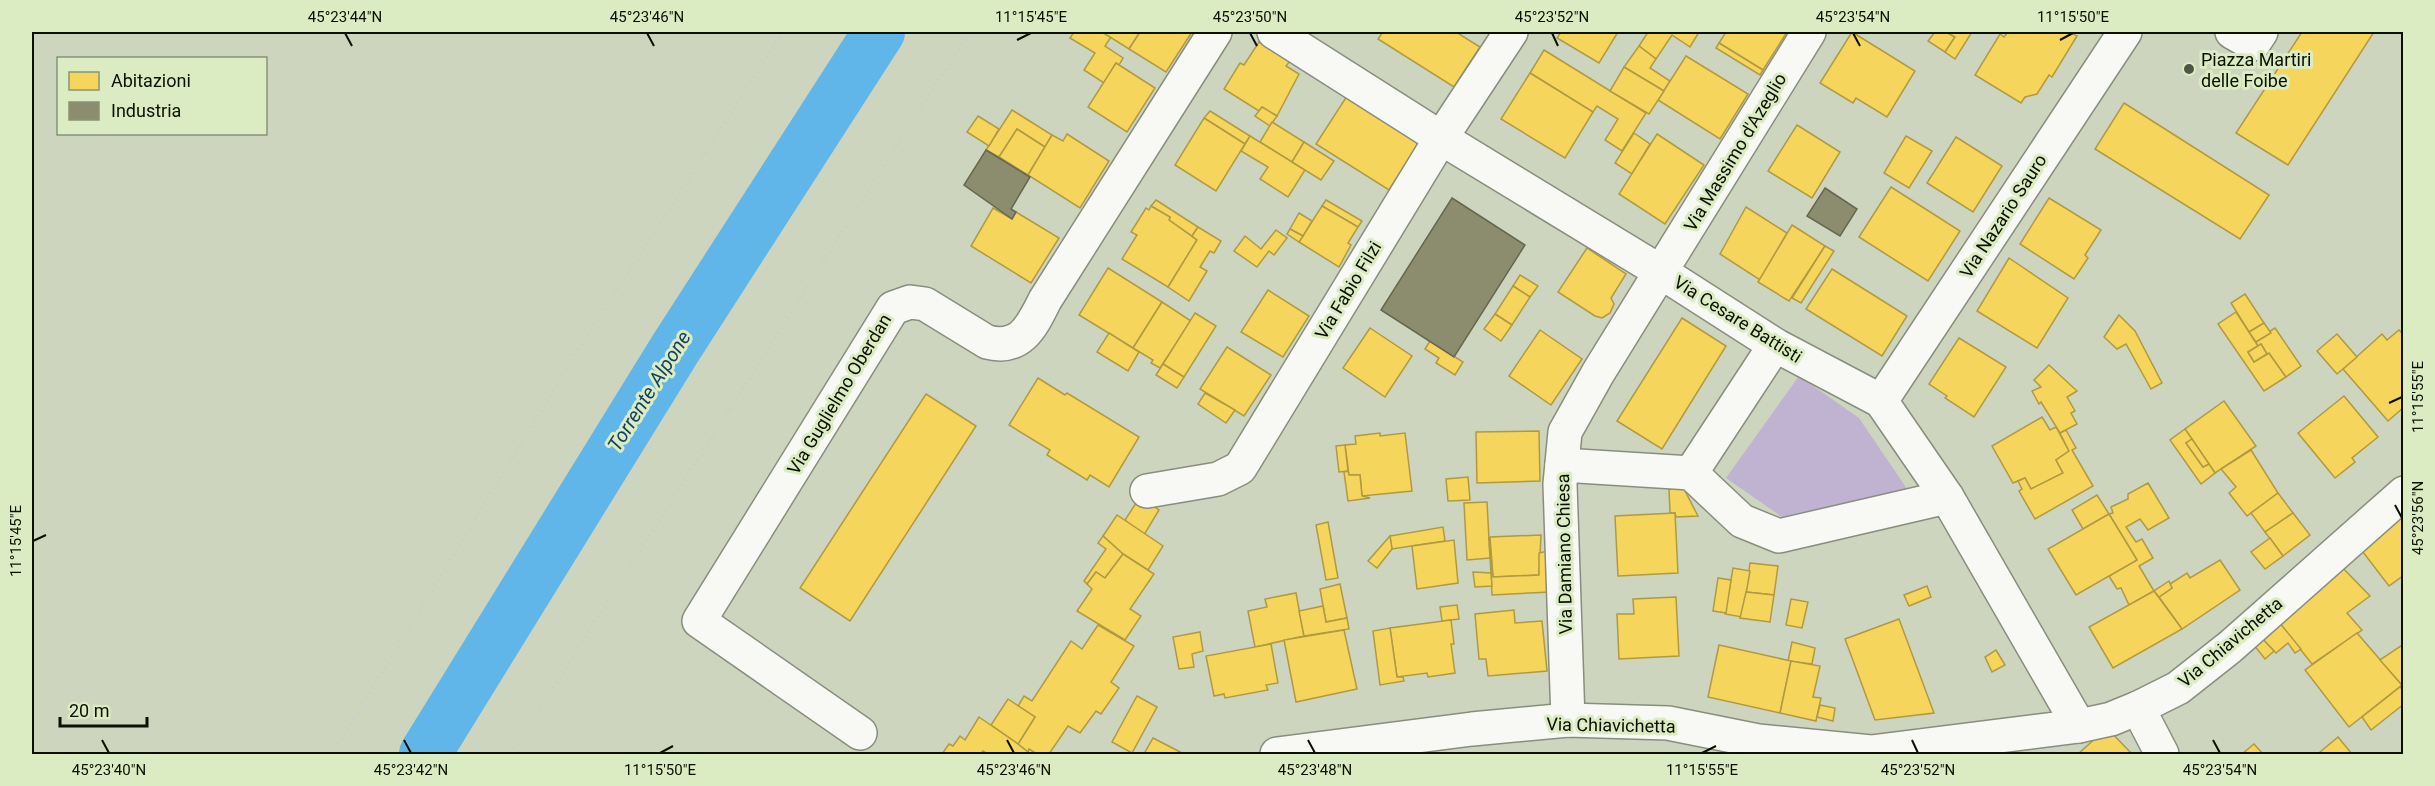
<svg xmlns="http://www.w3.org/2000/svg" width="2435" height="786" viewBox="0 0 2435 786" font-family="Roboto,sans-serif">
  <rect width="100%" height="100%" fill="#cdd5bf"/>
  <path fill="#c0b2d1" d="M 1799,376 L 1859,418 L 1907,489 L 1782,517 L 1726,478 Z"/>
  <g fill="#f6d55c" stroke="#b09a41" stroke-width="1.5">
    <path d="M 1074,32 L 1102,32 L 1111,37 L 1105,46 L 1123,58 L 1119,65 L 1116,63 L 1104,83 L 1084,70 L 1095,53 L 1070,38 Z"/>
    <path d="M 1102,32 L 1140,32 L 1129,49 Z"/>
    <path d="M 1140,32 L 1192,32 L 1166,72 L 1129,49 Z"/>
    <path d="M 1383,32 L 1456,32 L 1480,47 L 1454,87 L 1378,39 Z"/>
    <path d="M 1561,32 L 1618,32 L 1599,63 L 1557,38 Z"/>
    <path d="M 1648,32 L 1699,32 L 1690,47 L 1672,35 L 1656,59 L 1639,46 Z"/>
    <path d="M 1726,32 L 1787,32 L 1763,70 L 1719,43 Z"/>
    <path d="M 1852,32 L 1915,71 L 1887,117 L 1856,98 L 1853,103 L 1820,83 Z"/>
    <path d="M 1935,32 L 1946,32 L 1955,37 L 1945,52 L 1928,41 Z"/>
    <path d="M 1946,32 L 1972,32 L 1955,59 L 1945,52 L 1955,37 Z"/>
    <path d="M 2008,32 L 2070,32 L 2077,36 L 2052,77 L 2049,75 L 2037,94 L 2025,97 L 2021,103 L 1975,75 L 2000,34 L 2004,37 Z"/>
    <path d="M 2302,32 L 2374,32 L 2288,165 L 2236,133 Z"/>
    <path d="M 1259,42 L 1290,61 L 1286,66 L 1299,74 L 1277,116 L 1262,107 L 1259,111 L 1224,89 L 1240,63 L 1244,65 Z"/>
    <path d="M 1719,43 L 1763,70 L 1760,75 L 1716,48 Z"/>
    <path d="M 1639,46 L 1656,59 L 1650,68 L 1670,81 L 1664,91 L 1624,67 Z"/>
    <path d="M 1544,50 L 1646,113 L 1622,151 L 1605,140 L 1618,119 L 1597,106 L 1593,112 L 1530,73 Z"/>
    <path d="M 1686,56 L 1748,94 L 1720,139 L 1658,100 Z"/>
    <path d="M 1116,63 L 1155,88 L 1127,132 L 1088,107 Z"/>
    <path d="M 1624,67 L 1664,91 L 1649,114 L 1610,91 Z"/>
    <path d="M 1530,73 L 1593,112 L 1565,158 L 1501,119 Z"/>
    <path d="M 1347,96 L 1419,143 L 1389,190 L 1316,144 Z"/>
    <path d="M 2124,103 L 2269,195 L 2240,239 L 2095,149 Z"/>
    <path d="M 1262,107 L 1277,116 L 1270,126 L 1255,116 Z"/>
    <path d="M 1012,110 L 1052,135 L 1045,147 L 1017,129 L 999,157 L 986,150 Z"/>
    <path d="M 1210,111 L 1250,136 L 1245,144 L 1204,118 Z"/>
    <path d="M 978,116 L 999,129 L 989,146 L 967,132 Z"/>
    <path d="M 1204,118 L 1245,144 L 1216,191 L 1175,165 Z"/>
    <path d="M 1272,122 L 1304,142 L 1292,162 L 1260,142 Z"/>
    <path d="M 1797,125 L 1840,152 L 1812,198 L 1768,171 Z"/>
    <path d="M 1017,129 L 1045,147 L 1028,175 L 999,157 Z"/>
    <path d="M 1634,133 L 1650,144 L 1632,174 L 1615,163 Z"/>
    <path d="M 1067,134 L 1109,161 L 1080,208 L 1028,175 L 1052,135 L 1063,141 Z"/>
    <path d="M 1657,134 L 1704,165 L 1665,224 L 1619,194 Z"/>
    <path d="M 1250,136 L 1305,170 L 1288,197 L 1260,179 L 1268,167 L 1241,151 Z"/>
    <path d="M 1906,136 L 1932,151 L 1909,188 L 1884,173 Z"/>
    <path d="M 1956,137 L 2002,166 L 1973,212 L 1927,183 Z"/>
    <path d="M 1304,142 L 1334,161 L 1321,180 L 1292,162 Z"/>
    <path d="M 1891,187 L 1960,231 L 1928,281 L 1859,237 Z"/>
    <path d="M 2049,198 L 2101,230 L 2085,255 L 2088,258 L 2074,279 L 2020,244 Z"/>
    <path d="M 1156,200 L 1198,227 L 1192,236 L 1169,220 L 1170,217 L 1151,206 Z"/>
    <path d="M 1326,200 L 1362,221 L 1358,227 L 1322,206 Z"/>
    <path d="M 1151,206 L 1170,217 L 1169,220 L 1197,240 L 1168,287 L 1122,259 L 1137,235 L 1131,232 L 1146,208 L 1149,210 Z"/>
    <path d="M 1322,206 L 1358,227 L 1348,243 L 1351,245 L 1339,267 L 1299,242 Z"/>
    <path d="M 1746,207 L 1787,233 L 1760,280 L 1720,254 Z"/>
    <path d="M 993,208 L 1012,219 L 1016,212 L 1059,238 L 1031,283 L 971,246 Z"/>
    <path d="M 1299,213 L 1312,221 L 1303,236 L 1290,229 Z"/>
    <path d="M 1792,225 L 1825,246 L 1789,301 L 1758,282 Z"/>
    <path d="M 1198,227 L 1221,241 L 1214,253 L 1210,251 L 1200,267 L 1207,271 L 1189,301 L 1168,287 L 1197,240 L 1192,236 Z"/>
    <path d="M 1290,229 L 1303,236 L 1299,242 L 1287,234 Z"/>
    <path d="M 1276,230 L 1287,238 L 1274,255 L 1269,251 L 1257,267 L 1234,251 L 1245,236 L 1261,249 Z"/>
    <path d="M 1825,246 L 1834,251 L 1801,303 L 1792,298 Z"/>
    <path d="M 1587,248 L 1626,274 L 1611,298 L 1614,304 L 1610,313 L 1602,318 L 1595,316 L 1558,292 Z"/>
    <path d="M 2009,258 L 2068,298 L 2037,348 L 1977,311 Z"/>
    <path d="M 1108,268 L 1162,302 L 1133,348 L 1079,315 Z"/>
    <path d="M 1832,269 L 1907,316 L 1882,356 L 1806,309 Z"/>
    <path d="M 1520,275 L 1538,286 L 1530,297 L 1513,286 Z"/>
    <path d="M 1513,286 L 1530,297 L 1512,325 L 1495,314 Z"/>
    <path d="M 1268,290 L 1309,316 L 1283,357 L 1241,332 Z"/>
    <path d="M 2245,294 L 2264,323 L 2249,332 L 2231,303 Z"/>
    <path d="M 1162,302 L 1191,321 L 1160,368 L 1151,363 L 1153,360 L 1133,348 Z"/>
    <path d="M 2236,312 L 2258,346 L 2248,352 L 2254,362 L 2269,353 L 2286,377 L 2264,391 L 2218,324 Z"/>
    <path d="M 1195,313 L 1216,326 L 1184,377 L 1163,364 Z"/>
    <path d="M 1495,314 L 1512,325 L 1501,341 L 1484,329 Z"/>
    <path d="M 2119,315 L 2135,331 L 2162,383 L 2151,389 L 2126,344 L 2117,349 L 2104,337 Z"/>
    <path d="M 1682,318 L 1726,346 L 1662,449 L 1617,421 Z"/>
    <path d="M 2264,323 L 2271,333 L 2256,342 L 2249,332 Z"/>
    <path d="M 1370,328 L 1412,356 L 1385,397 L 1343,368 Z"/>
    <path d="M 2275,328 L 2301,366 L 2286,377 L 2269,353 L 2267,354 L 2261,344 L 2258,346 L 2256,342 L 2271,333 L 2270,331 Z"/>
    <path d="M 1540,330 L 1582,359 L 1551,405 L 1509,376 Z"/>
    <path d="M 2399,330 L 2404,335 L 2404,407 L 2388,421 L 2343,369 L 2382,334 L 2387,340 Z"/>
    <path d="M 1109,333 L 1139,352 L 1128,371 L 1097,352 Z"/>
    <path d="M 2337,334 L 2357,357 L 2337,374 L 2317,351 Z"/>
    <path d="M 1959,338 L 2006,367 L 1974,417 L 1945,398 L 1947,396 L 1929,384 Z"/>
    <path d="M 1430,341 L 1463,362 L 1455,375 L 1436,363 L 1439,358 L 1425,349 Z"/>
    <path d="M 2261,344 L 2267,354 L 2254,362 L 2248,352 Z"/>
    <path d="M 1227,347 L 1271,375 L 1244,416 L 1200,389 Z"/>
    <path d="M 1163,364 L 1184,377 L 1177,388 L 1156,375 Z"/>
    <path d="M 2049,365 L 2077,391 L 2067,397 L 2075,411 L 2071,413 L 2077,424 L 2060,433 L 2041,402 L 2039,404 L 2032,391 L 2041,387 L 2034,380 Z"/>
    <path d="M 1038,378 L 1065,395 L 1067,393 L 1139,437 L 1109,487 L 1090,475 L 1087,480 L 1047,455 L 1050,450 L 1009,425 Z"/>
    <path d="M 1205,393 L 1235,410 L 1226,423 L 1198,404 Z"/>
    <path d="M 926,394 L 976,426 L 850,621 L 800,588 Z"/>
    <path d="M 2344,396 L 2378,437 L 2352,458 L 2355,462 L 2335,478 L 2298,433 Z"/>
    <path d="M 2224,401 L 2256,446 L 2215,473 L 2185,429 Z"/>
    <path d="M 2042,417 L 2050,430 L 2056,427 L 2069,451 L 2056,460 L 2063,473 L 2031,489 L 2025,478 L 2013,483 L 1992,446 Z"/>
    <path d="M 2185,429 L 2192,439 L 2186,443 L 2203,467 L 2209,464 L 2215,473 L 2201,484 L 2170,440 Z"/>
    <path d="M 2066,430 L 2076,448 L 2072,450 L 2093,486 L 2035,519 L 2019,491 L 2022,489 L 2018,481 L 2025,478 L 2031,489 L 2063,473 L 2056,460 L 2069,451 L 2060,433 Z"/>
    <path d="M 1539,431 L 1540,481 L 1477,483 L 1476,432 Z"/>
    <path d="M 1380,433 L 1380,436 L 1405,433 L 1412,491 L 1362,496 L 1360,475 L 1349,475 L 1345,445 L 1356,444 L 1355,436 Z"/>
    <path d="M 2192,439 L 2209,464 L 2203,467 L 2186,443 Z"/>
    <path d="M 1345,445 L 1348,471 L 1339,472 L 1336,446 Z"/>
    <path d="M 2251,450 L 2278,493 L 2247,516 L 2229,493 L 2236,487 L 2221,469 Z"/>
    <path d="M 1348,471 L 1349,475 L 1360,475 L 1362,496 L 1370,498 L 1348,501 L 1344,472 Z"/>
    <path d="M 1468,477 L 1470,500 L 1448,501 L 1446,479 Z"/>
    <path d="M 2148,483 L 2169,518 L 2148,530 L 2140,519 L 2126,527 L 2136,542 L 2142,539 L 2153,558 L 2139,566 L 2154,591 L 2129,605 L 2121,588 L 2117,589 L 2109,576 L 2137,560 L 2109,514 L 2113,513 L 2111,507 L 2128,499 L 2128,494 Z"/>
    <path d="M 1669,489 L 1684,489 L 1698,516 L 1676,517 L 1675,513 L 1670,513 Z"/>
    <path d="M 2278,493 L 2293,513 L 2265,532 L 2251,513 Z"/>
    <path d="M 2097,495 L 2109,514 L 2083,529 L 2072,510 Z"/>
    <path d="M 1140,497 L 1159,510 L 1144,535 L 1125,520 Z"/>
    <path d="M 1487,502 L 1490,558 L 1467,560 L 1464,503 Z"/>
    <path d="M 2404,507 L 2404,575 L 2389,586 L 2356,543 Z"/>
    <path d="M 1675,513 L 1678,573 L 1618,576 L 1615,516 Z"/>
    <path d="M 2293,513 L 2310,535 L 2283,556 L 2265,532 Z"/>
    <path d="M 2109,514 L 2137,560 L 2076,595 L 2048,549 Z"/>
    <path d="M 1117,515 L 1163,546 L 1148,570 L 1123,554 L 1103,536 Z"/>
    <path d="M 1328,522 L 1338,578 L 1326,580 L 1316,525 Z"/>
    <path d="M 1443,527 L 1445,541 L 1392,549 L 1390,536 Z"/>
    <path d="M 1541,535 L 1539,575 L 1493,577 L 1490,537 Z"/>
    <path d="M 1103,536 L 1123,554 L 1105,578 L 1096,572 L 1087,584 L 1084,581 L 1106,549 L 1098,543 Z"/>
    <path d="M 1390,536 L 1392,549 L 1377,568 L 1368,561 Z"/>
    <path d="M 1489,537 L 1493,577 L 1539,575 L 1539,553 L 1548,551 L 1550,592 L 1492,595 Z"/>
    <path d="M 2270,538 L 2283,556 L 2265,569 L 2251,552 Z"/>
    <path d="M 1454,540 L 1458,583 L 1417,589 L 1412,546 Z"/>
    <path d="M 1123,554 L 1154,574 L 1130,609 L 1141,616 L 1125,640 L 1077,611 L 1092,589 L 1087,584 L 1096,572 L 1105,578 Z"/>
    <path d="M 2220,560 L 2240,590 L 2182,629 L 2159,597 L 2172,588 L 2170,584 L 2187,573 L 2190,578 Z"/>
    <path d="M 1750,563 L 1778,566 L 1774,595 L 1746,592 Z"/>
    <path d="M 2338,563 L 2370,596 L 2347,613 L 2362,630 L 2312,664 L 2274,616 Z"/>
    <path d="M 1733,568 L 1750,571 L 1742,617 L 1725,614 Z"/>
    <path d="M 1473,572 L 1491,573 L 1492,586 L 1475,587 Z"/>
    <path d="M 1718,578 L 1731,580 L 1726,613 L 1713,611 Z"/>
    <path d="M 2169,581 L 2172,588 L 2159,597 L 2154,591 Z"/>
    <path d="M 1340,584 L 1347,618 L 1326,622 L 1320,589 Z"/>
    <path d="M 1927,586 L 1931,597 L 1909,606 L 1904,595 Z"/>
    <path d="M 2154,591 L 2182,629 L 2113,668 L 2089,627 Z"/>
    <path d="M 1746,592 L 1774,595 L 1770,622 L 1740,618 Z"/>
    <path d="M 1296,593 L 1304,636 L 1255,647 L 1248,611 L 1267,607 L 1265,599 Z"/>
    <path d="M 1676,597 L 1679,656 L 1619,659 L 1617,614 L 1634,614 L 1633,599 Z"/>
    <path d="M 1791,599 L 1808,602 L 1802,628 L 1786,625 Z"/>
    <path d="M 1457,605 L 1459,619 L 1442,621 L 1440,607 Z"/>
    <path d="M 1323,606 L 1326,622 L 1347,618 L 1349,629 L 1304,636 L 1299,611 Z"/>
    <path d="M 1514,610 L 1515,623 L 1542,621 L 1547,671 L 1488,676 L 1486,659 L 1479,659 L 1475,614 Z"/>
    <path d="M 2274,616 L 2301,649 L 2295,653 L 2288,643 L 2276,653 L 2256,632 Z"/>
    <path d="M 1899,619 L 1934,713 L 1875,720 L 1845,639 Z"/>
    <path d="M 1451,620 L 1454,644 L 1451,644 L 1455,673 L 1428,677 L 1427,673 L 1397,677 L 1390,628 Z"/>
    <path d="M 1098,625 L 1134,646 L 1111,682 L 1119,688 L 1101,714 L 1096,711 L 1080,733 L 1068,726 L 1049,754 L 1037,754 L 1029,749 L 1028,752 L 1018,744 L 1035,717 L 1018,706 L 1024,696 L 1032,701 L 1071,641 L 1082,649 Z"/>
    <path d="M 1390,628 L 1397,677 L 1403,677 L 1404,681 L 1380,685 L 1373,631 Z"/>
    <path d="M 1344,630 L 1357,689 L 1296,702 L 1284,640 Z"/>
    <path d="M 1200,632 L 1203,651 L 1192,654 L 1194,667 L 1179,669 L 1173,637 Z"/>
    <path d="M 2256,632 L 2274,651 L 2265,659 L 2250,640 Z"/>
    <path d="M 2357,633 L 2402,685 L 2349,727 L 2305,670 Z"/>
    <path d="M 1792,642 L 1815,648 L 1812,664 L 1788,661 Z"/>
    <path d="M 1271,644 L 1278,683 L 1266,685 L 1268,690 L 1225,698 L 1224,694 L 1214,696 L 1206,656 Z"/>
    <path d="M 2404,644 L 2404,684 L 2402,685 L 2380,660 Z"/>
    <path d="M 1719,645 L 1791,661 L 1780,713 L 1708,697 Z"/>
    <path d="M 1996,650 L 2005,665 L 1992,672 L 1985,657 Z"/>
    <path d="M 1791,661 L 1820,666 L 1813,697 L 1821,698 L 1816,721 L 1780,713 Z"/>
    <path d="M 2400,687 L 2404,691 L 2404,704 L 2371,730 L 2362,717 Z"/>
    <path d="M 1137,696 L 1157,707 L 1132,753 L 1112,742 Z"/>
    <path d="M 1008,699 L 1035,717 L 1018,744 L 991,725 Z"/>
    <path d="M 1820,705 L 1835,708 L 1833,721 L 1817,717 Z"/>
    <path d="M 979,717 L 1018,744 L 1028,752 L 1026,754 L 988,754 L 983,751 L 980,754 L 942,754 L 949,744 L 953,746 L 960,736 L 965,740 Z"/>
    <path d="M 2107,728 L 2132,754 L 2078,754 Z"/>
    <path d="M 2338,737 L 2352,754 L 2322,754 L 2320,752 Z"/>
    <path d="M 1153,738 L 1184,754 L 1144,754 Z"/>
    <path d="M 2254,744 L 2263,754 L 2242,754 Z"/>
  </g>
  <g fill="#8c8c6e" stroke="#65674e" stroke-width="1.5">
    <path d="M 986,150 L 1030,177 L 1011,209 L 1016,212 L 1012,219 L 964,185 Z"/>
    <path d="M 1825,188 L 1857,209 L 1840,236 L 1807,216 Z"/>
    <path d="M 1452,198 L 1525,245 L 1454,357 L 1381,310 Z"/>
  </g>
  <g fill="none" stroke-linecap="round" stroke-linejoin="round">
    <path stroke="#60b6e9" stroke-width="52" d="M 425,754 L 675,349 L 879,32"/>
    <g stroke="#888e7d" stroke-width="36">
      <g id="street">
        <path d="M 1274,32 L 1441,138 L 1661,272 L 1775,345 L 1881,401 L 1947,497 L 2079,726"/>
        <path d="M 2232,32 L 2253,44 L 2261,32"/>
        <path d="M 1881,401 L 2125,32"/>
        <path d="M 1562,465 L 1691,473 L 1742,521 L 1779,536 L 1947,497"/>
        <path d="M 1691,473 L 1775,345"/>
        <path d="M 1147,491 L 1218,479 L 1240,468 L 1441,138 L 1511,32"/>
        <path d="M 2138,708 L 2162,754"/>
        <path d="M 1568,720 L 1560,484 L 1565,432 L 1598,373 L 1809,32"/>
        <path d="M 860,733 L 699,621 L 893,308 L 910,302 L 925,304 L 987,342 C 1021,351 1032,326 1045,300 L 1215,32"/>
        <path d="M 1277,754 L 1472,729 L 1568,720 L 1668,723 L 1758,741 L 1871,752 L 2079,726 L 2111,719 L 2138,708 L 2178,688 L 2230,647 L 2404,493"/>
      </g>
    </g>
    <g stroke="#cccec8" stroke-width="4" stroke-dasharray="1.5 4.5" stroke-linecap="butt">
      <path d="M 330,754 L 343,737 L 582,343 L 666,215 L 782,32"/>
      <path d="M 511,754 L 969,32"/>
    </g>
    <use href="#street" stroke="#f8f9f5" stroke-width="33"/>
  </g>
  <path fill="none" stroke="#0b1003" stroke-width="2" d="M 345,33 L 352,46M 647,33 L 654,46M 1250,33 L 1257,46M 1552,33 L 1558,46M 1853,33 L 1860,46M 1017,40 L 1031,33M 2060,40 L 2073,33M 2389,403 L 2402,397M 2395,505 L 2402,518M 33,541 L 46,535M 102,740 L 109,753M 404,740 L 411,753M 1007,740 L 1014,753M 1308,740 L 1315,753M 1912,740 L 1918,753M 2213,740 L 2220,753M 660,753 L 673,746M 1702,753 L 1716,746"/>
  <circle fill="#4f5545" stroke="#dcecc2" stroke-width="2" cx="2189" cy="69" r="6"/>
  <g text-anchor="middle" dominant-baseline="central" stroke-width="6" stroke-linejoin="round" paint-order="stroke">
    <g font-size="18" fill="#0b1003" stroke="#dcecc2" text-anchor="start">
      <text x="2201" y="59">Piazza Martiri<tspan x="2201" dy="21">delle Foibe</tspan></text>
    </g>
    <g font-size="18" fill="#0b1003" stroke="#dcecc2">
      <text transform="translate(1735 152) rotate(-59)">Via Massimo d'Azeglio</text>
      <text transform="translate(2003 216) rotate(-57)">Via Nazario Sauro</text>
      <text transform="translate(1348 290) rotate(-59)">Via Fabio Filzi</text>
      <text transform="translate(1738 319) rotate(32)">Via Cesare Battisti</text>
      <text transform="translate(839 394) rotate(-59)">Via Guglielmo Oberdan</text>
      <text transform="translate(1564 554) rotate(-91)">Via Damiano Chiesa</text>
      <text transform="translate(2230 642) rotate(-40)">Via Chiavichetta</text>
      <text transform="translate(1611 725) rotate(1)">Via Chiavichetta</text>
    </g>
    <g font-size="20" font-style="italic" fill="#144263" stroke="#dcecc2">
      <text transform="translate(649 391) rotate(-58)">Torrente Alpone</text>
    </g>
  </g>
  <rect width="2435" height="786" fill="none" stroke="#dcecc2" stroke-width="66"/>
  <rect x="57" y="57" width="210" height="78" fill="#dcecc2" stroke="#889476" stroke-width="1.5"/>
  <rect x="69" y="72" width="30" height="18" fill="#f6d55c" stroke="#889476" stroke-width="1.5"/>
  <text x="111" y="87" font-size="18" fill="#0b1003">Abitazioni</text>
  <rect x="69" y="102" width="30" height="18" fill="#8c8c6e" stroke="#889476" stroke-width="1.5"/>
  <text x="111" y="117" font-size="18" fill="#0b1003">Industria</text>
  <path d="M60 717v9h87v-9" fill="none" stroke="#0b1003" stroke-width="3"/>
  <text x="69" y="717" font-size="18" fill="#0b1003" stroke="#dcecc2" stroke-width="4.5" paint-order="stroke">20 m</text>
  <rect x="33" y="33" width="2369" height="720" fill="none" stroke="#0b1003" stroke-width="2"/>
  <g font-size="15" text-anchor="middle" fill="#0b1003">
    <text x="345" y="22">45°23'44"N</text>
    <text x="647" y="22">45°23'46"N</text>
    <text x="1031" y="22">11°15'45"E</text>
    <text x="1250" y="22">45°23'50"N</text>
    <text x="1552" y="22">45°23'52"N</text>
    <text x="1853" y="22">45°23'54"N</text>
    <text x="2073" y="22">11°15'50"E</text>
    <text transform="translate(2418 397) rotate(-90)" y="5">11°15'55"E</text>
    <text transform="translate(2418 518) rotate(-90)" y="5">45°23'56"N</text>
    <text transform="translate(16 541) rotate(-90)" y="5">11°15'45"E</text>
    <text x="109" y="775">45°23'40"N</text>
    <text x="411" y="775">45°23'42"N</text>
    <text x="660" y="775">11°15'50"E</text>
    <text x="1014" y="775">45°23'46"N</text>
    <text x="1315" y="775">45°23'48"N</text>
    <text x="1702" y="775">11°15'55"E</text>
    <text x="1918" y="775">45°23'52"N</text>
    <text x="2220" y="775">45°23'54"N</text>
  </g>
</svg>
